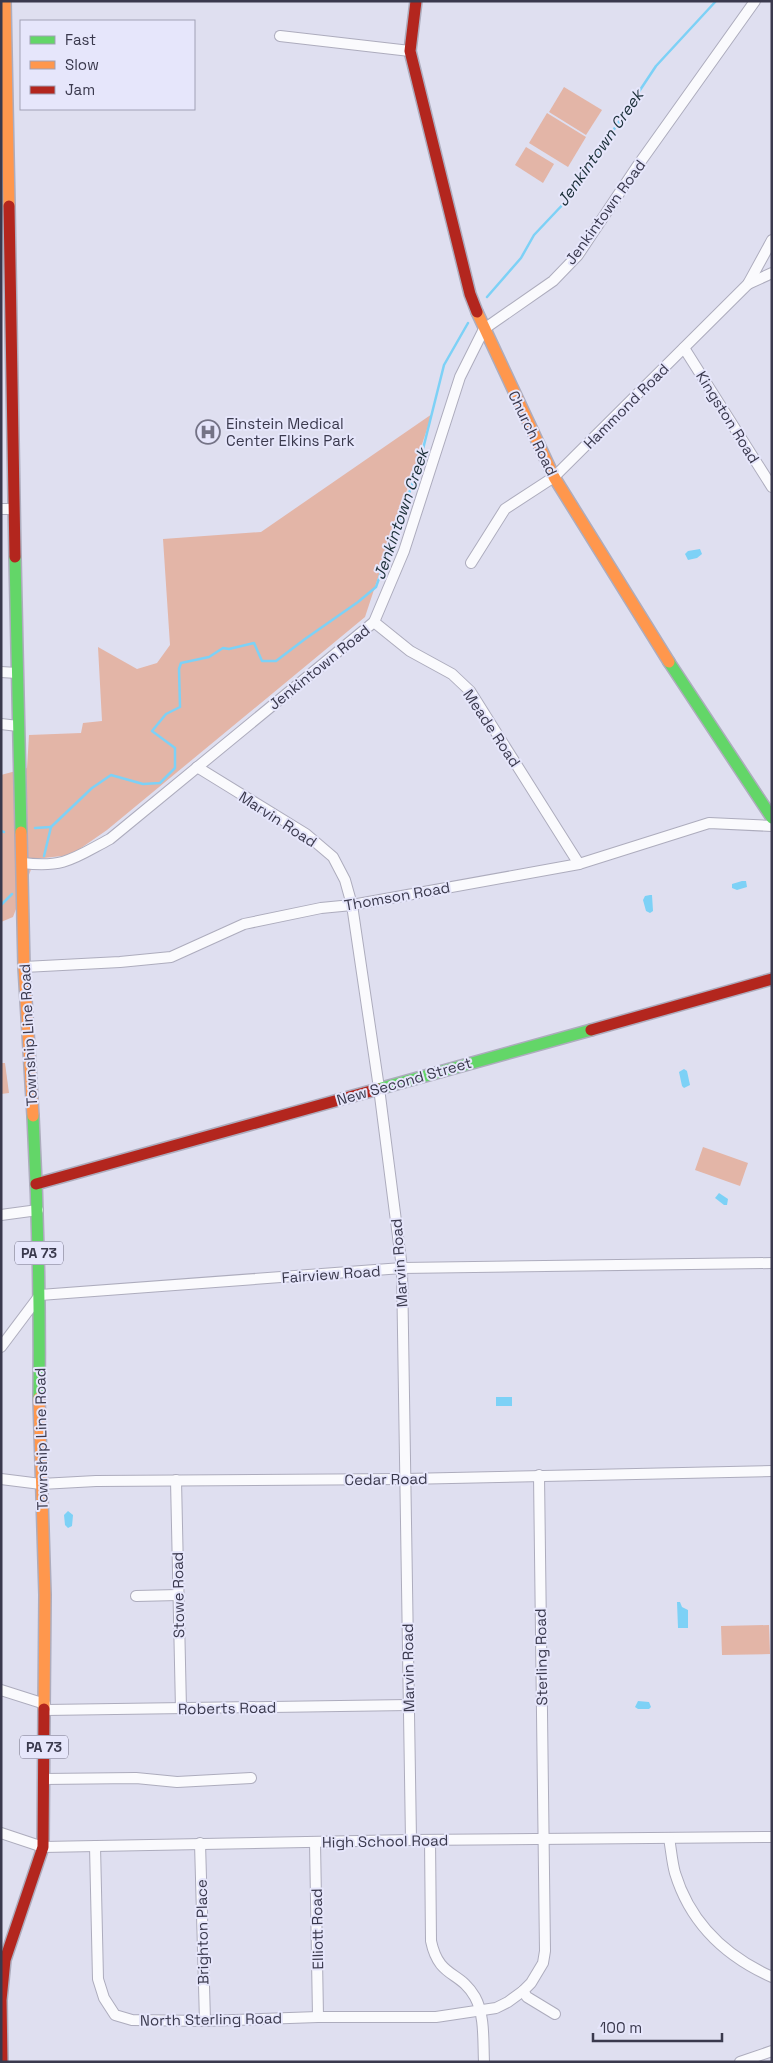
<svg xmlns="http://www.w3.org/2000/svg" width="773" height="2063" viewBox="0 0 773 2063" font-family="'Space Grotesk',sans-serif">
  <rect width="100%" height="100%" fill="#dfdff0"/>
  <g fill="#e3b5a7">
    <path d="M 564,87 L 602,110 L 586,135 L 549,112 Z"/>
    <path d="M 547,113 L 586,137 L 568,167 L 529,143 Z"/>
    <path d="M 526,147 L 554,164 L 543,183 L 515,165 Z"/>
    <path d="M 432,414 L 365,617 L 107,830 L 71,855 L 35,859 L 13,917 L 1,922 L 1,775 L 27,768 L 29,735 L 81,733 L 83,723 L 102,721 L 98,647 L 137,669 L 157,663 L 170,645 L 163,539 L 261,532 Z"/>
    <path d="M 1,1063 L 5,1063 L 9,1093 L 1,1094 Z"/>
    <path d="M 703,1147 L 748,1163 L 740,1186 L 695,1170 Z"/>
    <path d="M 769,1625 L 770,1654 L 722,1655 L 721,1626 Z"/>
  </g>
  <g fill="#7dd1f6">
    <path d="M 700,549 L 702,554 L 697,558 L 688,560 L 685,554 L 688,551 Z"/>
    <path d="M 742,881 L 746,881 L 747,887 L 737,890 L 732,888 L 732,884 Z"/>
    <path d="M 650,895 L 652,895 L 653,911 L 650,913 L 646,911 L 643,900 L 645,896 Z"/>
    <path d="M 684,1069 L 687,1071 L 690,1085 L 684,1088 L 682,1086 L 679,1072 Z"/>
    <path d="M 719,1193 L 728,1199 L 727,1205 L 724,1205 L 715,1198 Z"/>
    <rect x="496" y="1397" width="16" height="9"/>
    <path d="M 68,1511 L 73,1515 L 72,1526 L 68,1528 L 65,1525 L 64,1515 Z"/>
    <path d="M 677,1602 L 680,1602 L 682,1607 L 688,1610 L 688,1628 L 678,1628 Z"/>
    <path d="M 638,1701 L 649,1702 L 651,1707 L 649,1709 L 638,1709 L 635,1707 Z"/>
  </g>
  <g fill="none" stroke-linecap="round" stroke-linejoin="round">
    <g stroke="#7dd1f6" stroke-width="2.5">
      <path d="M 487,297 L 521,258 L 534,235 L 567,200 L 656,66 L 716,1"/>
      <path d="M 35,828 L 51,827"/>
      <path d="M 1,831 L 4,832"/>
      <path d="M 44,856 L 51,827 L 92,788 L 111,775 L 143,784 L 160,783 L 175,768 L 175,748 L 152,731 L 166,714 L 180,707 L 179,669 L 181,663 L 209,657 L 223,648 L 229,649 L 254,643 L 262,661 L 276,661 L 305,639 L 358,602 L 376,587 L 419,465 L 444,365 L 468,323"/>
      <path d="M 1,905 L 12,894"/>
    </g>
    <g stroke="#adacbd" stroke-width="12">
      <g id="street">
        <path d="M 280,36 L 410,51"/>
        <path d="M 748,284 L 772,273"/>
        <path d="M 684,348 L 772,487"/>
        <path d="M 1,509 L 13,509"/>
        <path d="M 471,563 L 505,509 L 554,477 L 748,284 L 772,240"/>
        <path d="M 374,622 L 410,651 L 452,674 L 470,691 L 579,864"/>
        <path d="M 1,672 L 17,673"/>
        <path d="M 1,724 L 18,726"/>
        <path d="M 197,767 L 306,834 L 333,857 L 345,880 L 352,905 L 379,1088 L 402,1268 L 411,1840"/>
        <path d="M 23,863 C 65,868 74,858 110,839 L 374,622 L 404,551 L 460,377 L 484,329 L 553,281 L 578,255 L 636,168 L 755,1"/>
        <path d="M 24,967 L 120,962 L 171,957 L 244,924 L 321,908 L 352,905 L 579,864 L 709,823 L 772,826"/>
        <path d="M 1,1215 L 38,1210"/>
        <path d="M 1,1347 L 40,1295 L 402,1268 L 772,1263"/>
        <path d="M 1,1479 L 41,1484 L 96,1481 L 405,1479 L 772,1471"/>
        <path d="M 176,1480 L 181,1709"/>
        <path d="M 136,1596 L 178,1595"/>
        <path d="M 1,1690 L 45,1704"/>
        <path d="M 45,1710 L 409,1705"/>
        <path d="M 44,1779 L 136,1778 L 177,1782 L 251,1778"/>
        <path d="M 1,1833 L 43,1847 L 411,1840 L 772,1837"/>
        <path d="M 669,1838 C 671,1849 672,1862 675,1873 C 690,1922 725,1956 772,1977"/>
        <path d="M 430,1840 L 431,1941 C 439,1979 460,1970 475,1997 C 485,2015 483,2042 484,2062"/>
        <path d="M 315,1842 L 318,2017"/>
        <path d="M 200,1843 L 205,2021"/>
        <path d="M 95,1846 L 98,1979 L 104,1998 L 115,2015 L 132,2020 L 205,2021 L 318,2017 L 436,2017 L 496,2008 L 508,2002 L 523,1991 L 531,1983 L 543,1963 L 545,1951 L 539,1475"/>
        <path d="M 523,1991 L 527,1997 L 555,2014"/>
        <path d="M 740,2062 L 772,2051"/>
      </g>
    </g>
    <g stroke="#adacbd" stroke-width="14">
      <g id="fast">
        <path d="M 15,557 L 21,832"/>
        <path d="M 669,662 L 772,818"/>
        <path d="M 378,1089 L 591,1030"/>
        <path d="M 33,1116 C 38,1210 40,1304 39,1398"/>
      </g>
    </g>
    <g stroke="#adacbd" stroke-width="14">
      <g id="slow">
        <path d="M 5,1 L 9,206"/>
        <path d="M 477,312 L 554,477 L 669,662"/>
        <path d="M 21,832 L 24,967 L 33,1116"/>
        <path d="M 39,1398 L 45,1595 L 44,1709"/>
      </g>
    </g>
    <g stroke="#adacbd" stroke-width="14">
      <g id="jam">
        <path d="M 416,1 L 410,51 L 470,294 L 477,312"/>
        <path d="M 9,206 L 15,557"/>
        <path d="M 591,1030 L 772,979"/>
        <path d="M 36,1184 L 378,1089"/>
        <path d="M 2,2062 L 1,2000 L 5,1960 L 43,1847 L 44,1709"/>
      </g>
    </g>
    <use href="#street" stroke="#fafafd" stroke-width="10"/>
    <use href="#fast" stroke="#63d668" stroke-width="11"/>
    <use href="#slow" stroke="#ff974d" stroke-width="11"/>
    <use href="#jam" stroke="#b3261e" stroke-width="11"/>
  </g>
  <defs>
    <g id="hospital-ring" transform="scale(1.25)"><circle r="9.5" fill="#e6e6fb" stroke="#747386" stroke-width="1.5"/><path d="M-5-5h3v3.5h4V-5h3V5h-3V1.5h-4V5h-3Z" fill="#747386"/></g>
  </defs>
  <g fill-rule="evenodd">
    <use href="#hospital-ring" x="208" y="432"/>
  </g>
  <g text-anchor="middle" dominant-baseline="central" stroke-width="4" stroke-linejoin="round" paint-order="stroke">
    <g fill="#e6e6fb" stroke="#6e6d81" stroke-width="1">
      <rect x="15" y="1241.5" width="48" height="23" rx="4"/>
      <rect x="20" y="1735.5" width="48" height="23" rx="4"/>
    </g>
    <g font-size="14" font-weight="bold" fill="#3a394d">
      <text x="39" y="1253">PA 73</text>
      <text x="44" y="1747">PA 73</text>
    </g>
    <g font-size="15" fill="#3a394d" stroke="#e6e6fb">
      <text transform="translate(605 212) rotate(-54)">Jenkintown Road</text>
      <text transform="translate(626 406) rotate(-45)">Hammond Road</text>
      <text transform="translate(728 417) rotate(58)">Kingston Road</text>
      <text transform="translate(533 433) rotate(64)">Church Road</text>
      <text transform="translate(319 667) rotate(-39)">Jenkintown Road</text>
      <text transform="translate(492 728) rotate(56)">Meade Road</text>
      <text transform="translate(278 819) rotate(33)">Marvin Road</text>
      <text transform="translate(397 896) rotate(-10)">Thomson Road</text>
      <text transform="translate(28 1035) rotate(-93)">Township Line Road</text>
      <text transform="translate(404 1081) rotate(-16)">New Second Street</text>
      <text transform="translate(399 1263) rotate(-94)">Marvin Road</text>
      <text transform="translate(331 1274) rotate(-4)">Fairview Road</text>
      <text transform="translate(41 1439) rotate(-91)">Township Line Road</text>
      <text transform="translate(386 1479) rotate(-1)">Cedar Road</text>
      <text transform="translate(178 1595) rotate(-91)">Stowe Road</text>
      <text transform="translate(541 1657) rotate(-91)">Sterling Road</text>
      <text transform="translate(408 1668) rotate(-91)">Marvin Road</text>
      <text transform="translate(227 1708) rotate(-1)">Roberts Road</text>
      <text transform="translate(385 1841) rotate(-1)">High School Road</text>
      <text transform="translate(317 1929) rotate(-91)">Elliott Road</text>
      <text transform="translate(202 1932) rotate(-91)">Brighton Place</text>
      <text transform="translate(211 2019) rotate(-1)">North Sterling Road</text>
    </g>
    <g font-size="15" fill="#3a394d" stroke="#e6e6fb" text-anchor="start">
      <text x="226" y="423">Einstein Medical<tspan x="226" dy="17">Center Elkins Park</tspan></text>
    </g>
    <g font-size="16" font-style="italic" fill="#1b2f38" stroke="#e6e6fb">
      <text transform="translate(600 148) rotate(-55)">Jenkintown Creek</text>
      <text transform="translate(401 514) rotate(-71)">Jenkintown Creek</text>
    </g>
  </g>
  <rect width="773" height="2063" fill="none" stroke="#3a394d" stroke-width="5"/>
  <rect x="20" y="20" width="175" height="90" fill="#e6e6fb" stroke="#a1a1b5"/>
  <rect x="30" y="36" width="25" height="8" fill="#63d668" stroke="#a1a1b5"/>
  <text x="65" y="45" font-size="15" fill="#3a394d">Fast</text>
  <rect x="30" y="61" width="25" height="8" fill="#ff974d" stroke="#a1a1b5"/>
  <text x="65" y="70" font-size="15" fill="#3a394d">Slow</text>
  <rect x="30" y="86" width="25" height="8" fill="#b3261e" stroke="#a1a1b5"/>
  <text x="65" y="95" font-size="15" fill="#3a394d">Jam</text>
  <path d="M593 2033v8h129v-8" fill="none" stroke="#3a394d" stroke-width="2.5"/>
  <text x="600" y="2033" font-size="15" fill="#3a394d" stroke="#e6e6fb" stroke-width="4" paint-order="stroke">100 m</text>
</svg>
